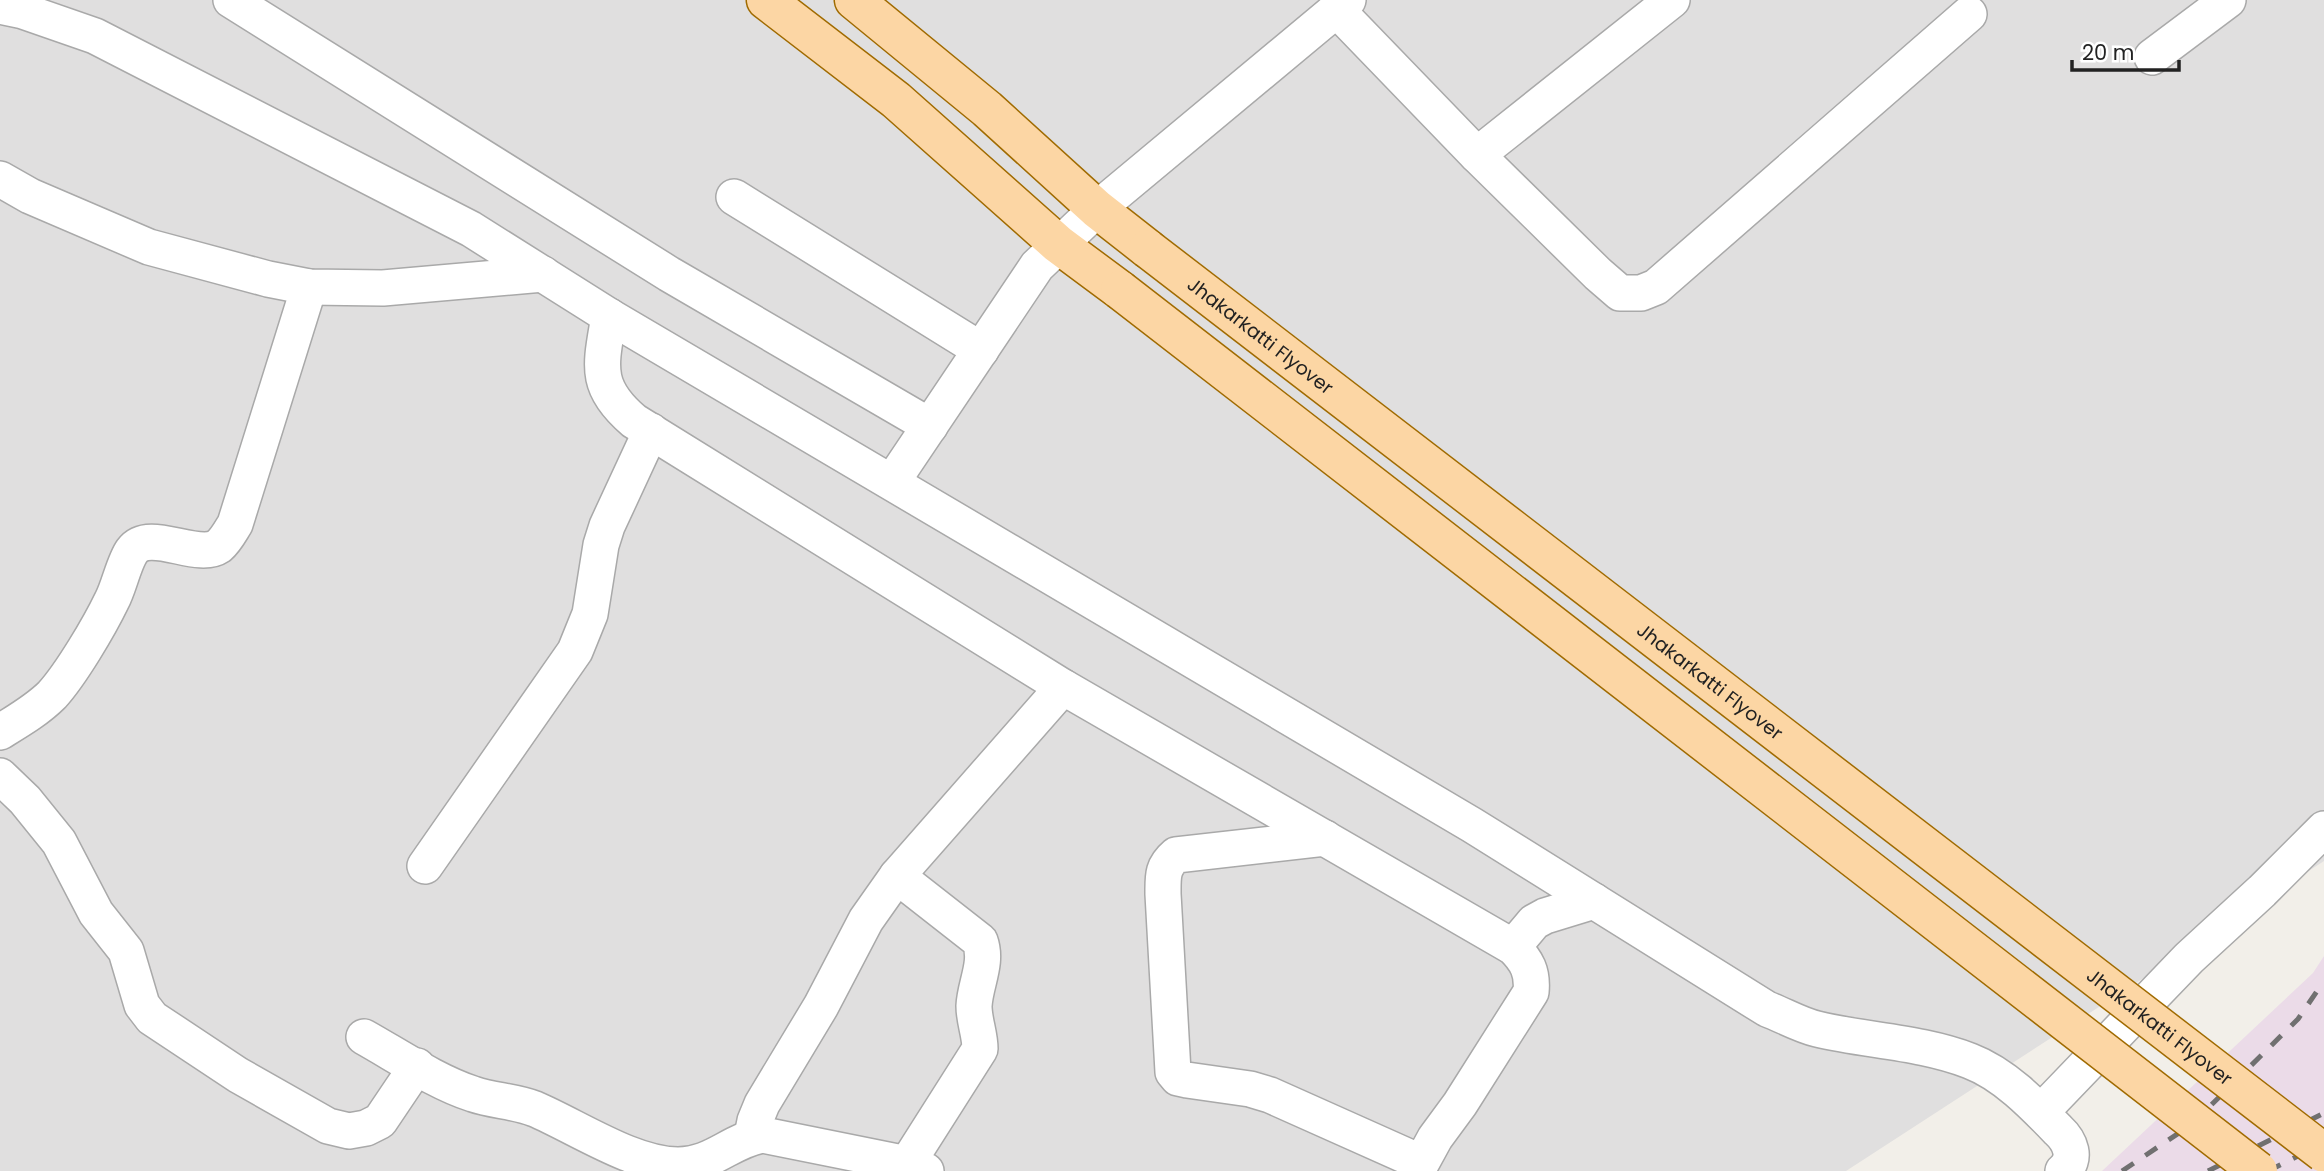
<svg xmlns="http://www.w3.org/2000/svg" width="2324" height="1171" viewBox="0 0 2324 1171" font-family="Poppins,sans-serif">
  <rect width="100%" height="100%" fill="#f2efe9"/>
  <path fill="#e0dfdf" d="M 0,0 L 2324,0 L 2324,861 L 1846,1171 L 0,1171 Z"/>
  <path fill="#ebdbe8" d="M 2324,956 L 2324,1171 L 2102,1171 L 2313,973 Z"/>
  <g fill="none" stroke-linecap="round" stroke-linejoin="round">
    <g stroke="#a9a9a9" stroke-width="38">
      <g id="minor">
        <path d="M 231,0 L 669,274 L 930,426"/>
        <path d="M 0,6 L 23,11 L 95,36 L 471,229 L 609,316 L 1472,825 L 1767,1009 C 1783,1015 1800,1025 1817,1029 C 1867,1041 1921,1042 1970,1061 C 2004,1074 2033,1104 2058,1130 C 2070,1141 2078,1159 2063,1171"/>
        <path d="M 1336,9 L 1477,155 L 1672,0"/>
        <path d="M 2152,57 L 2228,0"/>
        <path d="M 1477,155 L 1598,274 L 1620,293 L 1641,293 L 1656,287 L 1969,14"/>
        <path d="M 0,179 L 30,196 L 149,247 L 268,279 L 309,287 L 383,288 L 543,274"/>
        <path d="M 734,197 L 981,350"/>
        <path d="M 609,316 C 601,365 593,386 634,421 L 1063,687 L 1513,947 C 1527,961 1533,972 1531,992 L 1460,1104 L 1435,1138 L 1417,1171"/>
        <path d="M 892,482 L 1037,266 L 1097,209 L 1348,0"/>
        <path d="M 0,732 C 18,721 37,710 52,695 C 71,674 99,627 112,600 C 119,587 124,562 132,551 C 149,527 197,561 219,546 C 226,540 230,532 235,524 L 309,287"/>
        <path d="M 0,776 L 25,800 L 59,842 L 96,913 L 126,951 L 142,1005 L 152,1018 L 238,1075 L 328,1126 L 349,1131 L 366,1128 L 380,1121 L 417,1066"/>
        <path d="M 1325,838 L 1176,855 C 1162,867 1163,876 1163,894 L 1173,1072 L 1178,1078 L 1187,1080 L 1250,1089 L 1270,1095 L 1420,1162"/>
        <path d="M 425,866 L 575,651 L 590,614 L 601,545 L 607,526 L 651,431"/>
        <path d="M 897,876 L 980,941 C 988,963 975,984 974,1006 C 974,1021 980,1034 980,1049 L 907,1164"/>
        <path d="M 1513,947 L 1534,922 L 1545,916 L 1594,901"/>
        <path d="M 364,1037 C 398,1056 436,1082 473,1094 C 493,1101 515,1101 535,1109 C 577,1127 633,1165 678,1165 C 713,1165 731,1140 763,1135 L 907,1164 L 926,1171"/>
        <path d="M 2041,1112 L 2189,958 L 2262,891 L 2324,829"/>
        <path d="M 752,1136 L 755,1121 L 762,1104 L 821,1006 L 866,920 L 897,876 L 1063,687"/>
      </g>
    </g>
    <g stroke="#a06b00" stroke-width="41">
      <g id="major">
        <path d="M 766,0 L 896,100 L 1058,244 L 1120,290"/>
        <path d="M 854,0 L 987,109 L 1097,209 L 1148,249"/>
      </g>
    </g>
    <use href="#minor" stroke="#fff" stroke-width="35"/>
    <use href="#major" stroke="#fcd6a4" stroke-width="38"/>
    <g stroke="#707070" stroke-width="5" stroke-dasharray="14 14" stroke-linecap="butt">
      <path d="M 2122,1171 L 2191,1125 L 2298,1019 L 2324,981"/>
      <path d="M 2208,1171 L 2324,1113"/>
      <path d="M 2268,1171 L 2324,1143"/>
    </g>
    <g stroke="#a06b00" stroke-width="41" stroke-linecap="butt">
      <g id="major-bridge">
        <path id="s1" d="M 1148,249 L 2324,1153"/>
        <path d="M 1120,290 L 2258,1171"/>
      </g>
    </g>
    <use href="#major-bridge" stroke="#fcd6a4" stroke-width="38"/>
  </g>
  <g text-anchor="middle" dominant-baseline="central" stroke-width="6" stroke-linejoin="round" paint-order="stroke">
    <g font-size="19" fill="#222" stroke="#fff">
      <text stroke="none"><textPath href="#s1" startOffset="142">Jhakarkatti Flyover</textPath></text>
      <text stroke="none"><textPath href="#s1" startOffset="709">Jhakarkatti Flyover</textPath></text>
      <text stroke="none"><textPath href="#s1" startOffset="1276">Jhakarkatti Flyover</textPath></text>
    </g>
  </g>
  <path d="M2072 60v10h107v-10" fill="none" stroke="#222222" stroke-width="3.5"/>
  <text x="2082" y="60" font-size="21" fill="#222222" stroke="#ffffff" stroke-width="5" paint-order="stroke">20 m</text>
</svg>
